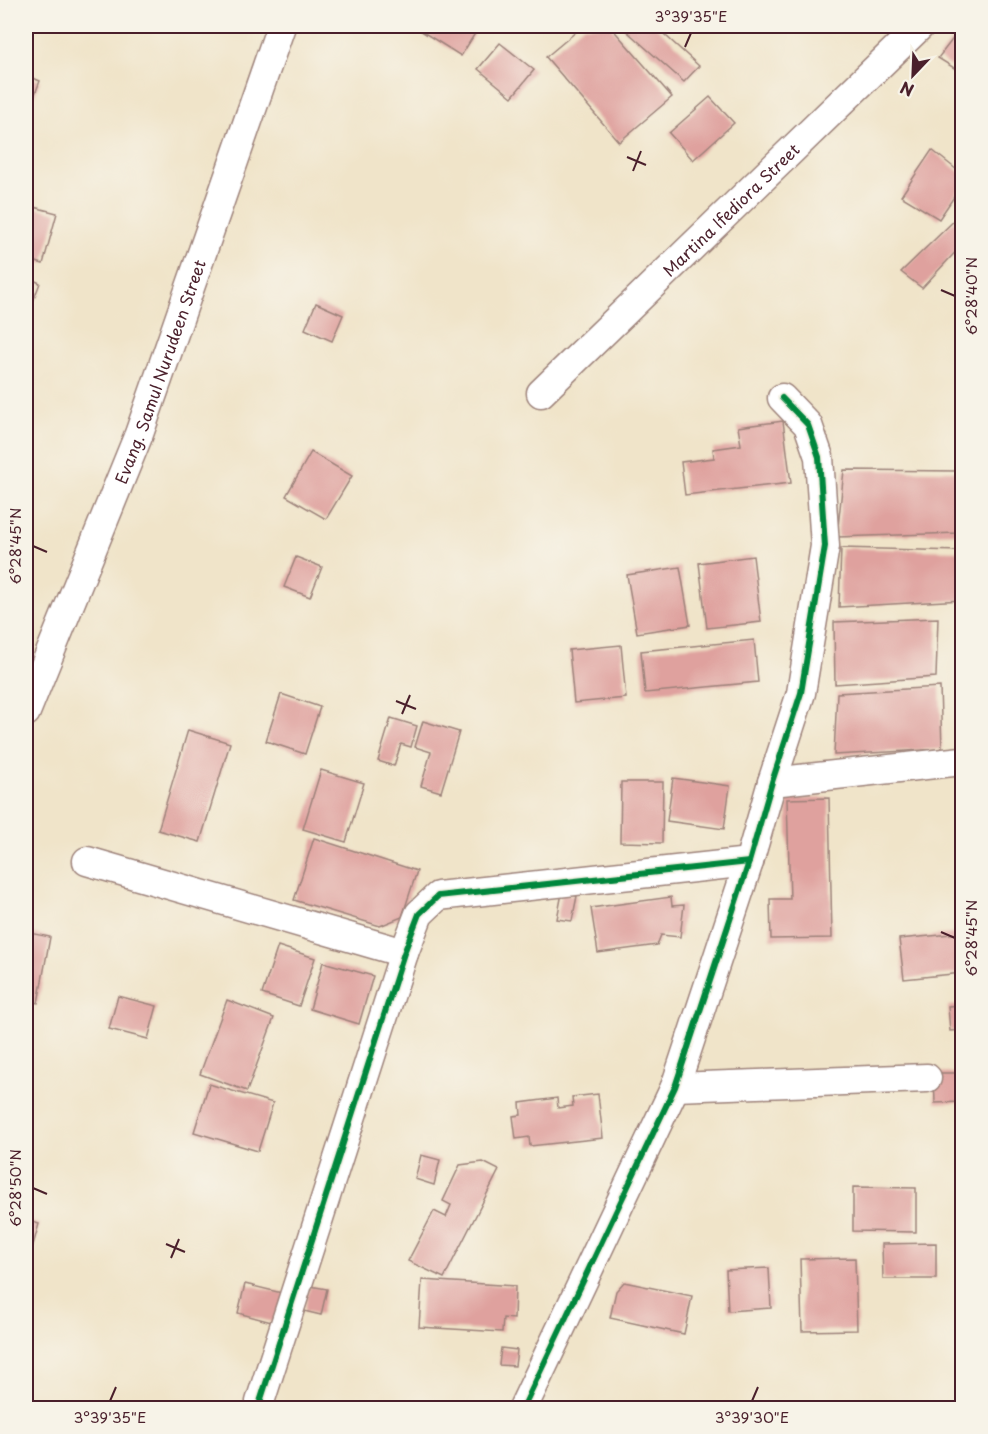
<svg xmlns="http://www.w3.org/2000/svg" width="988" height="1434" viewBox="0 0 988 1434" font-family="'Playpen Sans',sans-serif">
  <rect width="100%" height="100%" fill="#f7f3e8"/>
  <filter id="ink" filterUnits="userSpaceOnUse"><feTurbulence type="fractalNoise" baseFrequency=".0167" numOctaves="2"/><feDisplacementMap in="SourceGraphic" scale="12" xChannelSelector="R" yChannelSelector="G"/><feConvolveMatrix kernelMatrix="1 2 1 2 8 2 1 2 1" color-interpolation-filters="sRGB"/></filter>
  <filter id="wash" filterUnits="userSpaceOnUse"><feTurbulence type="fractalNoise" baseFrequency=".008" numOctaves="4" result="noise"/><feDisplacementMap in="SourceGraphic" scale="24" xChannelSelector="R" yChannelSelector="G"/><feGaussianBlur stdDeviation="1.35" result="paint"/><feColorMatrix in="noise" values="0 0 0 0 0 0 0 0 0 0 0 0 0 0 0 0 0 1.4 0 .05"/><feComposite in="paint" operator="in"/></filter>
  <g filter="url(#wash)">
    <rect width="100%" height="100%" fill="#f0e4c9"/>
    <g id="blocks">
      <g fill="#dfa19e">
        <path d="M 416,26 L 476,26 L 479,27 L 461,56 L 415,27 Z"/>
        <path d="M 583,26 L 610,26 L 672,97 L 619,142 L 546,57 Z"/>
        <path d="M 621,26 L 655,26 L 699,66 L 684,82 Z"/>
        <path d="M 962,27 L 962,73 L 938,58 Z"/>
        <path d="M 500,43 L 534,70 L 512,97 L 478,69 Z"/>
        <path d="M 26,75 L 40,81 L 26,117 Z"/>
        <path d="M 710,97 L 734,123 L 693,160 L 669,133 Z"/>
        <path d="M 932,150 L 962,174 L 962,185 L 939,219 L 901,196 Z"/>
        <path d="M 26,205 L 57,213 L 43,264 L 26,259 Z"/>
        <path d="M 962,213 L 962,245 L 922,288 L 901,272 Z"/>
        <path d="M 26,277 L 40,283 L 26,320 Z"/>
        <path d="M 316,303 L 343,315 L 332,341 L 305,329 Z"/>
        <path d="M 959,396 L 962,396 L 962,462 L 958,463 Z"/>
        <path d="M 783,421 L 791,483 L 685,495 L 681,462 L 714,458 L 713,449 L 741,445 L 738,427 Z"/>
        <path d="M 311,452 L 352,476 L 326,519 L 286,496 Z"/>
        <path d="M 844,470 L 960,471 L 959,533 L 837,537 Z"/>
        <path d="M 841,548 L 961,551 L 962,600 L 839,607 Z"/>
        <path d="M 753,556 L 761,622 L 707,628 L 699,563 Z"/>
        <path d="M 296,557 L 322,567 L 310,597 L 284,587 Z"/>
        <path d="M 680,567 L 690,625 L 637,633 L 627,575 Z"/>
        <path d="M 938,618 L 936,677 L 835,684 L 834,622 Z"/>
        <path d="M 754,640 L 758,682 L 645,693 L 641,651 Z"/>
        <path d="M 621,645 L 626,698 L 574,703 L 569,650 Z"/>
        <path d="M 940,687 L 942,749 L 834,755 L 837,693 Z"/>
        <path d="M 281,694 L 320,707 L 305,754 L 266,741 Z"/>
        <path d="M 391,718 L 417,726 L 411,747 L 401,744 L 394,766 L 378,761 Z"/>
        <path d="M 423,721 L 459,732 L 441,792 L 421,786 L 431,752 L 415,747 Z"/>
        <path d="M 188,730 L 230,743 L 200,842 L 158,830 Z"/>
        <path d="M 321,770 L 364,783 L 346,842 L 303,829 Z"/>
        <path d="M 673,778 L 730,786 L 724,829 L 667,821 Z"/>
        <path d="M 621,782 L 663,782 L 662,843 L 620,842 Z"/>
        <path d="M 829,798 L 832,938 L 771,939 L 770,899 L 790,899 L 787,799 Z"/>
        <path d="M 314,838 L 417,871 L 402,917 L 380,926 L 294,900 Z"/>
        <path d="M 562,893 L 577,896 L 572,921 L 557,919 Z"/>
        <path d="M 671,897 L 672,906 L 684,905 L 680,937 L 661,935 L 657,945 L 598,953 L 591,908 Z"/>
        <path d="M 30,933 L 50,937 L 38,1003 L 26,1001 L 26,955 Z"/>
        <path d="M 962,933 L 962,973 L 904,979 L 899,939 Z"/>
        <path d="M 278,946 L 315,958 L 299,1006 L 262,994 Z"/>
        <path d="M 323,962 L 373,976 L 359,1024 L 310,1009 Z"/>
        <path d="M 118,996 L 157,1006 L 148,1039 L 109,1029 Z"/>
        <path d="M 227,1000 L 274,1018 L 247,1091 L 200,1074 Z"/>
        <path d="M 962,1005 L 962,1030 L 950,1031 L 948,1006 Z"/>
        <path d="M 934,1073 L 962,1073 L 962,1102 L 935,1103 Z"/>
        <path d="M 209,1084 L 273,1103 L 258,1151 L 194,1132 Z"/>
        <path d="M 598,1094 L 603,1138 L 530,1146 L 529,1137 L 516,1139 L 513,1116 L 521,1115 L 520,1103 L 557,1098 L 558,1108 L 573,1106 L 572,1097 Z"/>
        <path d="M 421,1155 L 440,1160 L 434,1185 L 415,1179 Z"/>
        <path d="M 483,1162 L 499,1170 L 444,1278 L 408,1261 L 434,1211 L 446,1217 L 451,1205 L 443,1201 L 460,1165 Z"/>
        <path d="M 853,1187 L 916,1188 L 916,1232 L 853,1231 Z"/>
        <path d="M 26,1220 L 39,1224 L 29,1259 L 26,1258 Z"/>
        <path d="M 936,1243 L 936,1279 L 883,1279 L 882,1244 Z"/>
        <path d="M 855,1258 L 857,1330 L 802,1331 L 800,1259 Z"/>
        <path d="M 769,1268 L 771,1308 L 728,1311 L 726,1270 Z"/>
        <path d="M 422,1280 L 515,1286 L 514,1319 L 503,1318 L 502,1332 L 419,1327 Z"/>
        <path d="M 624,1282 L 692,1296 L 684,1334 L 610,1318 L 616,1291 Z"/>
        <path d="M 245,1284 L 286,1294 L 279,1324 L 238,1313 Z"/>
        <path d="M 310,1286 L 327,1289 L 321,1315 L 304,1311 Z"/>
        <path d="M 501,1348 L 517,1350 L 515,1366 L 499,1365 Z"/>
      </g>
    </g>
  </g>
  <g filter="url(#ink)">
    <use href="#blocks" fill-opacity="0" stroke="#9d827a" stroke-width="1.5"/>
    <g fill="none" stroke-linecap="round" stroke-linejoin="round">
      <g stroke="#9d827a" stroke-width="31">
        <g id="minor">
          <path id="s1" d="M 541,393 L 920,26"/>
          <path id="s2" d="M 26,712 L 139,434 L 281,26"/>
          <path d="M 772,782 L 962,761"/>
          <path d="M 87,861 L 404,953"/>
          <path d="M 675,1087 L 927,1078"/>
          <path d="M 260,1402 L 404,953 L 419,914 L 438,896 L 749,862"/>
          <path d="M 523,1408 L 675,1087 L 749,862 L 772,782 L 801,693 L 825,546 L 819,457 L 808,425 L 782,398"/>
        </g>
      </g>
      <use href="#minor" stroke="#fff" stroke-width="28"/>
      <g stroke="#f7f3e8" stroke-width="10">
        <g id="cycleway">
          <path d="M 260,1402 L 404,953 L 419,914 L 438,896 L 749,862"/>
          <path d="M 523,1408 L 675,1087 L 749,862 L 772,782 L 801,693 L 825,546 L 819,457 L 808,425 L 782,398"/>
        </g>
      </g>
      <use href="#cycleway" stroke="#00873e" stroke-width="6"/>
    </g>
  </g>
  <path fill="none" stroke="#4a1f2b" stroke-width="2" d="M 685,47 L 691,33M 627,157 L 646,165M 633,171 L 641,151M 941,290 L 955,296M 33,546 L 47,552M 396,701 L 416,709M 402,714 L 410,695M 941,932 L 955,938M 33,1188 L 47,1194M 166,1244 L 185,1252M 171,1258 L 179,1239M 110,1401 L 116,1387M 752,1401 L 758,1387"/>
  <g text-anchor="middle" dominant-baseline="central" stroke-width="4.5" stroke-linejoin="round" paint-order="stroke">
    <g font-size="16" fill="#4a1f2b" stroke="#f7f3e8">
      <text stroke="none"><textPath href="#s1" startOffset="264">Martina Ifediora Street</textPath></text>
      <text stroke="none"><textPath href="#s2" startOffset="366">Evang. Samul Nurudeen Street</textPath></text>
    </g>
  </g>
  <rect width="988" height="1434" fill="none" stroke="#f7f3e8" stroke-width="66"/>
  <g transform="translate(913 75) rotate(203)" stroke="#f7f3e8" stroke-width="4.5" paint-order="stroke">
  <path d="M0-4.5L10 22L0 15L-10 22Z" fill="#4a1f2b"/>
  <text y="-9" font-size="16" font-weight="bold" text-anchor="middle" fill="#4a1f2b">N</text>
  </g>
  <rect x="33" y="33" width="922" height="1368" fill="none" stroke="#4a1f2b" stroke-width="2"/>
  <g font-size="15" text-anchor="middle" fill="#4a1f2b">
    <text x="691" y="22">3°39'35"E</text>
    <text transform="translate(972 296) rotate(-90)" y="5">6°28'40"N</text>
    <text transform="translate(16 546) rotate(-90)" y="5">6°28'45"N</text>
    <text transform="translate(972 938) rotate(-90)" y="5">6°28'45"N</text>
    <text transform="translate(16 1188) rotate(-90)" y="5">6°28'50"N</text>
    <text x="110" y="1423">3°39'35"E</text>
    <text x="752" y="1423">3°39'30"E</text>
  </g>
</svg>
